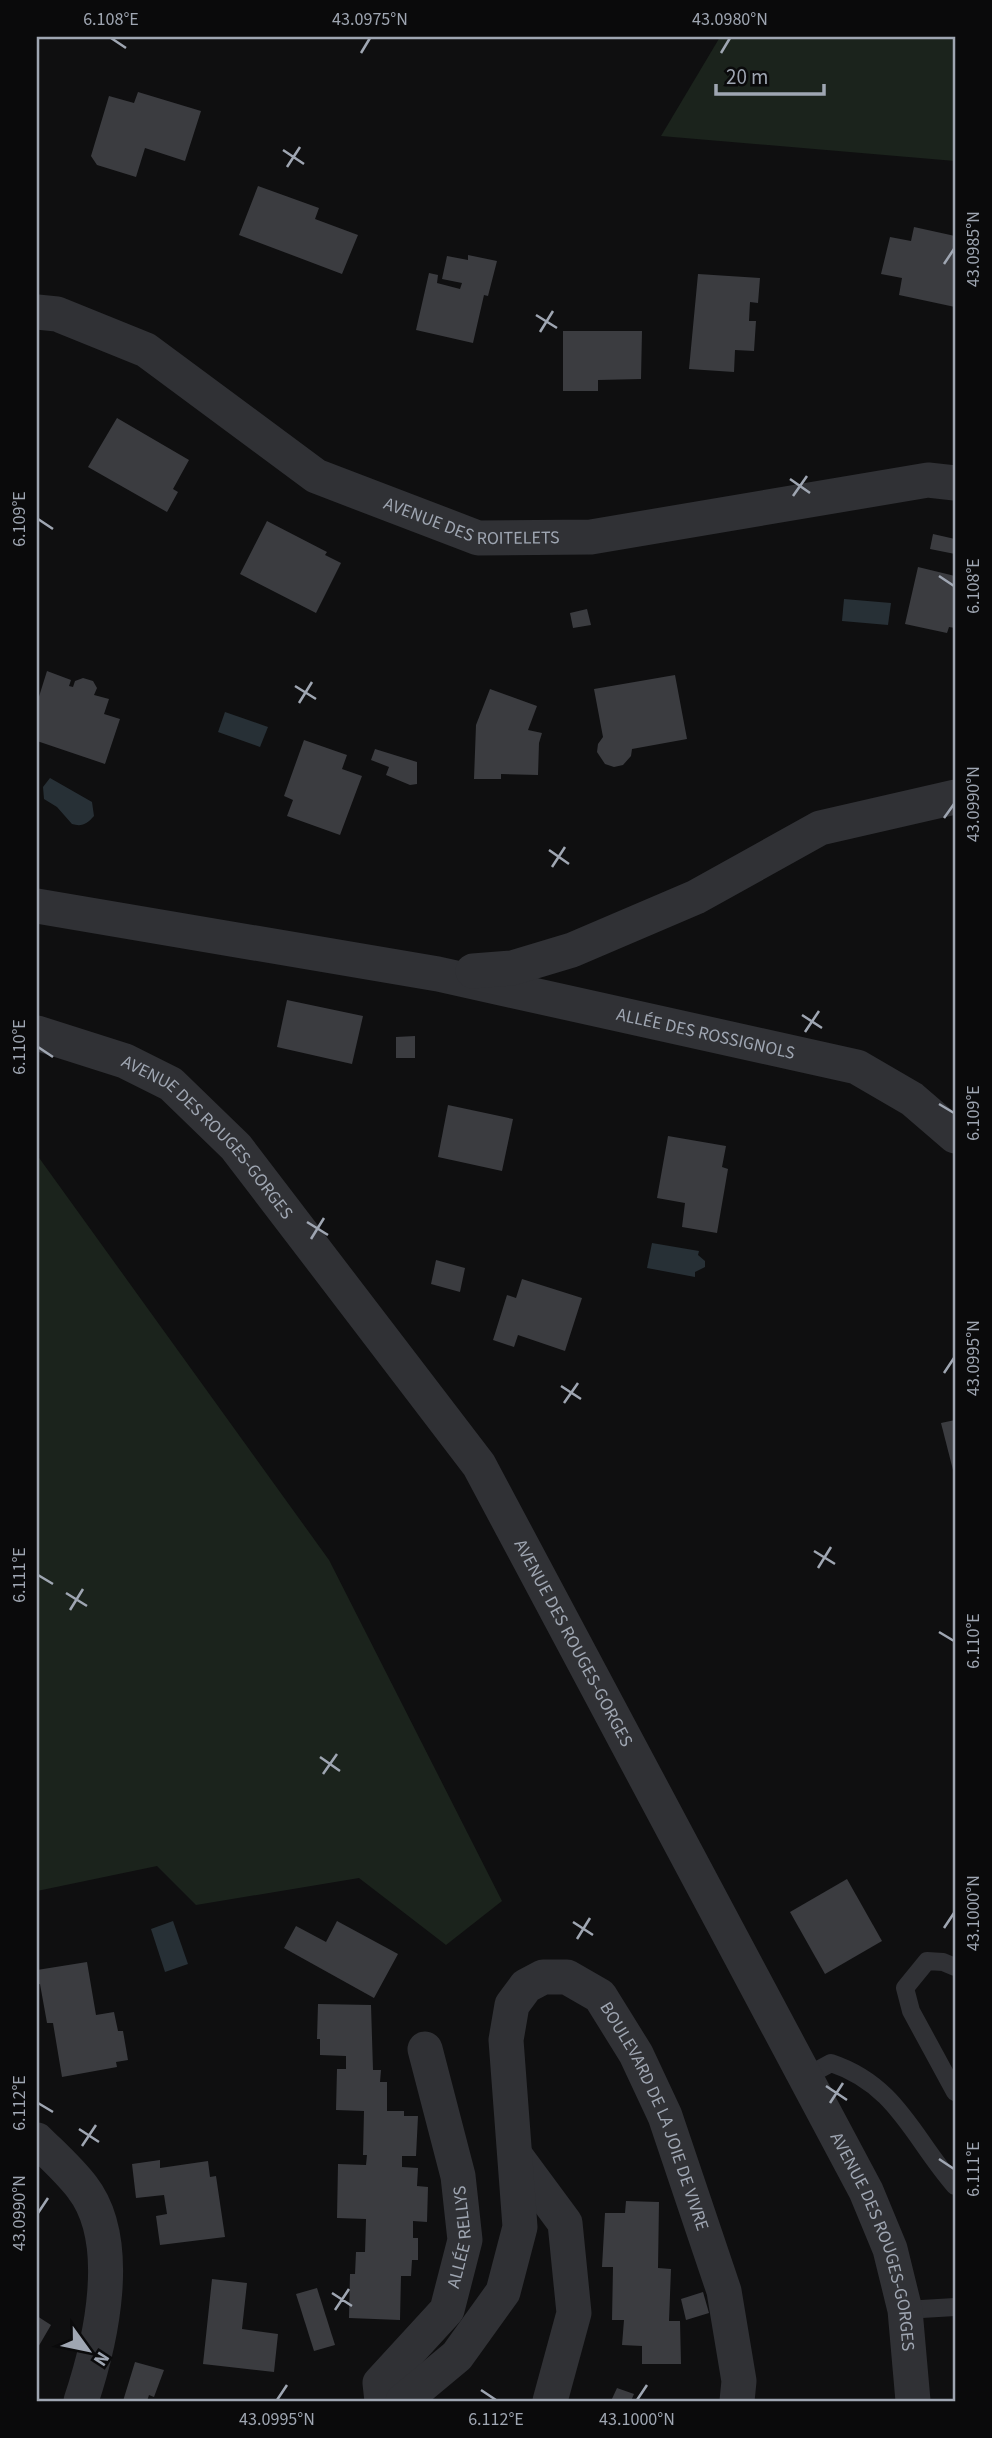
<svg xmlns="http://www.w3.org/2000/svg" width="992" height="2438" viewBox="0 0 992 2438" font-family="'Source Sans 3',sans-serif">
  <rect width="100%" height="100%" fill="#0f0f10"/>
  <g fill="#1b231c">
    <path d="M 720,37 L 955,37 L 955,161 L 661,136 Z"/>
    <path d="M 37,1155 L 329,1560 L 502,1901 L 446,1945 L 359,1878 L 196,1905 L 157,1866 L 37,1891 Z"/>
  </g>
  <g fill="#273036">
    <path d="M 844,599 L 891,603 L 888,625 L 842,621 Z"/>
    <path d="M 225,712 L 268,727 L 260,747 L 218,732 Z"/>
    <path d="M 50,778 L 92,802 L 94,816 C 87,824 82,827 72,824 L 57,807 L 44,799 L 43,787 Z"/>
    <path d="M 652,1243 L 699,1251 L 698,1255 L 705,1261 L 705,1267 L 695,1272 L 695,1277 L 647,1268 Z"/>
    <path d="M 173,1921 L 188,1964 L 165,1972 L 151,1929 Z"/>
  </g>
  <g fill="#3b3c40">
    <path d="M 138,92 L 201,111 L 185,161 L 145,148 L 136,177 L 97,165 L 91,156 L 109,96 L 134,103 Z"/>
    <path d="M 258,186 L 319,208 L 315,219 L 358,235 L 342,274 L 239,235 Z"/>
    <path d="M 914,227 L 955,236 L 955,307 L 899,295 L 902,278 L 881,274 L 890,237 L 911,241 Z"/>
    <path d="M 468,255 L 497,261 L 488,296 L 484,295 L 473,343 L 416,330 L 429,273 L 438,275 L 437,283 L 460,289 L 462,283 L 442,279 L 447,256 L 468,260 Z"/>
    <path d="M 698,274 L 760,278 L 758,303 L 750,302 L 749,321 L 756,321 L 754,351 L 735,350 L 734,372 L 689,369 Z"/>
    <path d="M 563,331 L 642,331 L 641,379 L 598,380 L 598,391 L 563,391 Z"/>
    <path d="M 117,418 L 189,460 L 173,489 L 178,492 L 167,512 L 88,467 Z"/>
    <path d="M 267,521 L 327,552 L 325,555 L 341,563 L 316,613 L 240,574 Z"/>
    <path d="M 933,534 L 955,539 L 955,554 L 930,549 Z"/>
    <path d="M 918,567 L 955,576 L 955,628 L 949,627 L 947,633 L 905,624 Z"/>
    <path d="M 587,609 L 591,625 L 573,628 L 570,613 Z"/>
    <path d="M 47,671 L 71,680 L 69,686 L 73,687 L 75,681 L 83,678 L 93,681 L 97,688 L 94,695 L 109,699 L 104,714 L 120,719 L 105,764 L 37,741 L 37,703 Z"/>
    <path d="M 675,675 L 687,739 L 632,749 L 631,756 L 623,765 L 614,767 L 605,764 L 597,752 L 598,744 L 603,737 L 594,689 Z"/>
    <path d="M 490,689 L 537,706 L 528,730 L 542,733 L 539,743 L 538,775 L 501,774 L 501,779 L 474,779 L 476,725 Z"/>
    <path d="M 304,740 L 347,755 L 342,769 L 362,776 L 340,835 L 287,816 L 293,800 L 284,796 Z"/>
    <path d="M 375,749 L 417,762 L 417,784 L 410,785 L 386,775 L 389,767 L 371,760 Z"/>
    <path d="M 287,1000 L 363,1016 L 352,1064 L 277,1047 Z"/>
    <path d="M 415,1036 L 415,1058 L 396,1058 L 396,1037 Z"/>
    <path d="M 448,1105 L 513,1119 L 502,1171 L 438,1157 Z"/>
    <path d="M 668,1136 L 726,1146 L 722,1167 L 728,1169 L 717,1233 L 682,1227 L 685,1203 L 657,1198 Z"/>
    <path d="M 436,1260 L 465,1268 L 460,1292 L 431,1284 Z"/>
    <path d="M 522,1279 L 582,1298 L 565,1351 L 518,1335 L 514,1347 L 493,1340 L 507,1295 L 516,1298 Z"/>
    <path d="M 955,1420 L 955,1470 L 953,1470 L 941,1423 Z"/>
    <path d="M 847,1879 L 882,1941 L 825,1974 L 790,1912 Z"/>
    <path d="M 337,1921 L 398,1954 L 374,1998 L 284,1948 L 296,1926 L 326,1942 Z"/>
    <path d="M 87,1962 L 96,2015 L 114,2012 L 118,2031 L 123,2031 L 128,2060 L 116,2062 L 117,2067 L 62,2077 L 53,2023 L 47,2023 L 40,1984 L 37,1985 L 37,1970 Z"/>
    <path d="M 318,2004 L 371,2005 L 373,2070 L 381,2070 L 380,2082 L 387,2082 L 387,2111 L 404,2111 L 404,2116 L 418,2116 L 416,2156 L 402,2156 L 402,2167 L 418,2168 L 417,2186 L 428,2187 L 427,2222 L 413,2221 L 413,2238 L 418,2238 L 418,2260 L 412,2260 L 411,2276 L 401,2276 L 400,2320 L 349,2318 L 350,2274 L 355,2274 L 356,2252 L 365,2252 L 366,2219 L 337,2218 L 338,2164 L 366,2165 L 367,2155 L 363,2155 L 364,2111 L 336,2110 L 337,2069 L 346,2069 L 346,2056 L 320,2055 L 320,2039 L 317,2039 Z"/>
    <path d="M 160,2160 L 160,2168 L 208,2161 L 210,2177 L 216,2176 L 225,2237 L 160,2245 L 156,2216 L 167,2214 L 164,2195 L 136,2198 L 132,2164 Z"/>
    <path d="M 626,2201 L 659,2202 L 658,2268 L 671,2269 L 669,2321 L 680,2321 L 681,2364 L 642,2364 L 642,2346 L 622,2345 L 624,2320 L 612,2320 L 613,2267 L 602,2267 L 605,2213 L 625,2213 Z"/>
    <path d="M 212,2279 L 247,2283 L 242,2329 L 278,2334 L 274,2372 L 203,2364 Z"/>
    <path d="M 317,2288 L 335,2345 L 314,2351 L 296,2294 Z"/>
    <path d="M 703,2292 L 709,2313 L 686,2320 L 681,2299 Z"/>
    <path d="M 37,2316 L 51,2325 L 37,2349 Z"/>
    <path d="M 135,2362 L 164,2370 L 154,2397 L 149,2395 L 147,2401 L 123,2401 Z"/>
    <path d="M 617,2388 L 634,2394 L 631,2401 L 611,2401 Z"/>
  </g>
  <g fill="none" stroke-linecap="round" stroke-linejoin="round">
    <g stroke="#303135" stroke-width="18">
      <path d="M 955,1967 L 943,1962 L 927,1961 L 905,1988 L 911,2011 L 955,2092"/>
      <path d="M 805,2077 L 831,2063 C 897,2085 913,2138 955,2186"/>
      <path d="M 905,2310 L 955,2307"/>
    </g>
    <g stroke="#303135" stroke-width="35">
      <path id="s1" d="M 37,312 L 57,314 L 146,350 L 316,476 L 478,538 L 591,537 L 928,480 L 955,483"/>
      <path id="s2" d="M 37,906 L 438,974 L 857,1067 L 912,1099 L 955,1136"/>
      <path d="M 473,971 L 512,968 L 572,950 L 696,897 L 820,828 L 955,797"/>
      <path id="s3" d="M 37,1033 L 125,1061 L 171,1084 L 236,1147 L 479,1465 L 866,2191 L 890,2249 L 905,2310 L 913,2401"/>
      <path d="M 37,2140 C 52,2155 69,2170 82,2187 C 124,2241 101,2341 81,2401"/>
      <path d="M 517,2158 L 565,2223 L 574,2313 L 550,2401"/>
      <path id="s4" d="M 382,2401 L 380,2383 L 447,2310 L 465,2240 L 458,2176 L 425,2049"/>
      <path id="s5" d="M 403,2401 L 457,2356 L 503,2292 L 520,2227 L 506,2040 L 512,2005 L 526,1986 L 543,1977 L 567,1977 L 600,1996 L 636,2054 L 665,2116 L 724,2291 L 739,2381 L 737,2401"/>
    </g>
  </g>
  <path fill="none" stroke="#9fa6b2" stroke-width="2.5" d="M 111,38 L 126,48M 361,53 L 370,38M 721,53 L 730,38M 283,150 L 304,164M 287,167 L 300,147M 944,264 L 954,249M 536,315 L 557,328M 540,332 L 553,311M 790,479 L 810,493M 793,496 L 807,476M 38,519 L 53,529M 939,576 L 954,586M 295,686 L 316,699M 299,703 L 312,682M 944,818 L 954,804M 549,850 L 569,864M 552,867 L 565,847M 802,1015 L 822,1028M 805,1032 L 819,1011M 38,1047 L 53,1057M 939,1104 L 954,1113M 307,1222 L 328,1235M 311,1239 L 324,1218M 944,1373 L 954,1358M 561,1386 L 581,1399M 564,1403 L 578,1383M 814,1551 L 835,1564M 818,1568 L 831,1547M 38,1575 L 53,1584M 66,1593 L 87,1606M 70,1610 L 83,1589M 939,1632 L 954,1641M 320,1757 L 340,1771M 323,1774 L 337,1754M 573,1922 L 593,1935M 944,1928 L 954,1913M 577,1939 L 590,1918M 826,2086 L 847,2100M 38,2103 L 53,2112M 830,2103 L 843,2083M 79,2129 L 99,2142M 82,2146 L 96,2125M 939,2159 L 954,2169M 38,2213 L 48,2198M 332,2293 L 352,2306M 335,2310 L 349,2289M 481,2390 L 496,2400M 277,2400 L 287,2385M 637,2400 L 647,2385"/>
  <g text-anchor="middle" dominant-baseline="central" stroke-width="7" stroke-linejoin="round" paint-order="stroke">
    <g font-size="18" fill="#9fa6b2" stroke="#0a0a0b">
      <text stroke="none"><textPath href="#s1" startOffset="492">AVENUE DES ROITELETS</textPath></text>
      <text stroke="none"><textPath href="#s2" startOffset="681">ALLÉE DES ROSSIGNOLS</textPath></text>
      <text stroke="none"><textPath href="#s3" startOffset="206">AVENUE DES ROUGES-GORGES</textPath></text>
      <text stroke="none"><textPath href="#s3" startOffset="836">AVENUE DES ROUGES-GORGES</textPath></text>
      <text stroke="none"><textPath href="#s5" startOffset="677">BOULEVARD DE LA JOIE DE VIVRE</textPath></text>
      <text stroke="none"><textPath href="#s4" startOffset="192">ALLÉE RELLYS</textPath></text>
      <text stroke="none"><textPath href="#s3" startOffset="1508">AVENUE DES ROUGES-GORGES</textPath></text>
    </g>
  </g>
  <rect width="992" height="2438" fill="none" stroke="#0a0a0b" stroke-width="77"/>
  <g transform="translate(88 2350) rotate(123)" stroke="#0a0a0b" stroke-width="5" paint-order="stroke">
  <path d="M0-5L12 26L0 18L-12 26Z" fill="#9fa6b2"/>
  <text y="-10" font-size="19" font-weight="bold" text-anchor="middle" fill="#9fa6b2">N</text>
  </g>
  <path d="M716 84v10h108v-10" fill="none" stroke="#9fa6b2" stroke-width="3.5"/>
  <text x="726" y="84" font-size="21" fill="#9fa6b2" stroke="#0a0a0b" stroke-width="5" paint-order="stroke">20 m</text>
  <rect x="38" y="38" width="916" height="2362" fill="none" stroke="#9fa6b2" stroke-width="2.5"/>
  <g font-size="18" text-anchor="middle" fill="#9fa6b2">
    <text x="111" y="25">6.108°E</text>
    <text x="370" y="25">43.0975°N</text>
    <text x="730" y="25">43.0980°N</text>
    <text transform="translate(973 249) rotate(-90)" y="6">43.0985°N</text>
    <text transform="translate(19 519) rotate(-90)" y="6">6.109°E</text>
    <text transform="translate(973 586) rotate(-90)" y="6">6.108°E</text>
    <text transform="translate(973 804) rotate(-90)" y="6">43.0990°N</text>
    <text transform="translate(19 1047) rotate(-90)" y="6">6.110°E</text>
    <text transform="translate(973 1113) rotate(-90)" y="6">6.109°E</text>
    <text transform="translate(973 1358) rotate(-90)" y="6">43.0995°N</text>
    <text transform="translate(19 1575) rotate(-90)" y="6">6.111°E</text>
    <text transform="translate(973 1641) rotate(-90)" y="6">6.110°E</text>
    <text transform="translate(973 1913) rotate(-90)" y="6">43.1000°N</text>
    <text transform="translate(19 2103) rotate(-90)" y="6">6.112°E</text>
    <text transform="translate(973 2169) rotate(-90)" y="6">6.111°E</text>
    <text transform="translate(19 2213) rotate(-90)" y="6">43.0990°N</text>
    <text x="277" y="2425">43.0995°N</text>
    <text x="496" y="2425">6.112°E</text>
    <text x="637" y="2425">43.1000°N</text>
  </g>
</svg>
